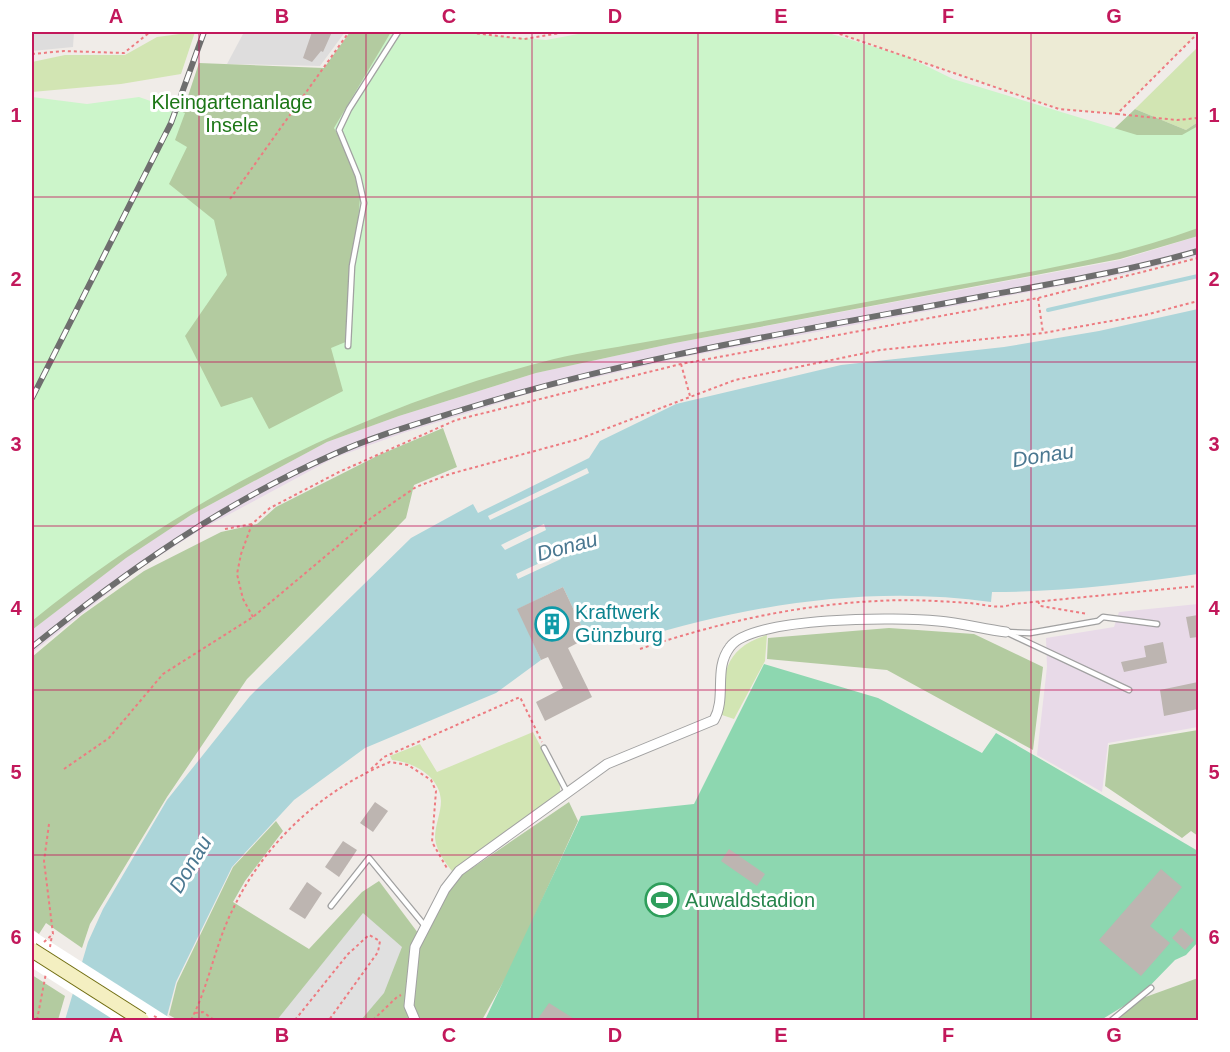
<svg xmlns="http://www.w3.org/2000/svg" width="1230" height="1052" viewBox="0 0 1230 1052" font-family="Helvetica,sans-serif">
  <rect width="100%" height="100%" fill="#f0ece8"/>
  <g fill="#dedddd">
    <path d="M 32,32 L 74,32 L 73,47 L 32,51 Z"/>
    <path d="M 244,32 L 345,32 L 320,66 L 227,64 Z"/>
  </g>
  <g fill="#e8dae8">
    <path d="M 1198,236 L 1198,256 L 1124,274 L 679,358 L 541,390 L 403,433 L 334,458 L 200,530 L 136,571 L 32,653 L 32,630 L 126,557 L 191,515 L 327,442 L 399,416 L 536,373 L 675,343 L 1120,260 Z"/>
    <path d="M 1198,604 L 1198,727 L 1108,743 L 1102,792 L 1037,755 L 1047,667 L 1046,638 L 1114,627 L 1119,612 Z"/>
  </g>
  <path fill="#edebd5" d="M 834,32 L 1198,32 L 1198,33 L 1117,114 L 1059,109 Z"/>
  <g fill="#d2e5b3">
    <path d="M 195,32 L 181,74 L 121,84 L 32,92 L 32,62 L 65,55 L 125,55 L 157,37 Z"/>
    <path d="M 1198,47 L 1198,122 L 1186,130 L 1135,109 Z"/>
    <path d="M 767,635 L 765,661 L 734,719 L 722,715 C 723,674 723,649 767,635 Z"/>
    <path d="M 533,732 L 560,783 L 560,794 L 452,871 C 444,861 436,850 435,838 C 435,825 441,813 441,801 C 440,776 413,762 392,760 L 390,756 L 420,744 L 437,772 Z"/>
  </g>
  <g fill="#b3cba0">
    <path d="M 350,32 L 424,32 L 1097,145 L 1135,109 L 1186,130 L 1198,122 L 1198,236 L 1120,259 L 675,343 L 536,373 L 399,416 L 327,442 L 191,515 L 126,558 L 32,630 L 32,410 L 178,126 L 199,63 L 324,68 Z"/>
    <path d="M 443,428 L 457,467 L 414,485 L 406,518 L 247,679 L 167,797 L 90,924 L 82,948 L 46,923 L 39,934 L 32,929 L 32,657 L 82,615 L 144,571 L 221,532 L 257,524 L 276,507 L 379,455 Z"/>
    <path d="M 889,628 L 974,634 L 1043,667 L 1033,750 L 887,670 L 767,659 L 768,638 Z"/>
    <path d="M 1198,730 L 1198,836 L 1191,831 L 1182,838 L 1105,786 L 1109,745 Z"/>
    <path d="M 569,802 L 578,821 L 510,970 L 482,1020 L 178,1020 L 169,1015 L 177,983 L 233,867 L 276,821 L 283,831 L 245,881 L 233,902 L 309,949 L 362,892 L 379,881 L 418,933 L 426,936 L 447,893 L 459,877 Z"/>
    <path d="M 32,975 L 65,996 L 58,1020 L 32,1020 Z"/>
    <path d="M 1198,978 L 1198,1020 L 1113,1020 L 1140,999 Z"/>
  </g>
  <path fill="#ccf5ca" d="M 391,32 L 453,32 L 546,40 L 589,32 L 825,32 L 908,57 L 953,79 L 1137,135 L 1182,135 L 1198,126 L 1198,228 C 1101,264 995,277 893,297 C 809,313 725,328 640,343 C 612,348 583,352 554,359 C 363,407 185,497 32,621 L 32,97 L 87,104 L 139,97 L 185,113 L 175,140 L 187,147 L 169,184 L 214,220 L 227,275 L 185,336 L 221,407 L 252,397 L 269,429 L 343,391 L 331,348 L 348,341 L 361,186 L 357,169 L 334,128 Z"/>
  <path fill="#8dd7b0" d="M 764,664 L 878,698 L 982,753 L 996,733 L 1198,851 L 1198,942 L 1186,955 L 1175,960 L 1140,996 L 1101,1020 L 485,1020 L 581,816 L 694,804 Z"/>
  <path fill="#e0e0e0" d="M 363,913 L 402,947 L 384,993 L 361,1020 L 277,1020 Z"/>
  <path fill="#acd5d9" fill-rule="evenodd" d="M 1198,309 L 1198,574 C 1129,584 1062,592 992,592 L 991,602 C 872,585 751,604 637,639 L 631,632 L 613,629 L 587,638 L 563,587 L 518,609 L 541,660 L 496,693 L 365,748 L 294,800 L 232,867 L 176,982 L 166,1020 L 65,1020 L 88,942 L 103,909 L 167,800 L 250,696 L 411,538 L 473,504 L 478,513 L 589,458 L 600,441 L 676,404 L 841,365 L 1004,347 L 1099,331 ZM 587,468 L 589,473 L 490,520 L 488,516 ZM 544,524 L 546,530 L 505,550 L 501,545 ZM 559,554 L 561,559 L 518,579 L 516,574 Z"/>
  <path fill="#fff" d="M 32,930 L 173,1020 L 114,1020 L 32,968 Z"/>
  <g fill="none" stroke-linecap="round" stroke-linejoin="round">
    <path stroke="#acd5d9" stroke-width="4" d="M 1048,310 L 1198,276"/>
  </g>
  <g fill="#bdb5b1">
    <path d="M 312,32 L 332,32 L 323,52 L 321,51 L 312,62 L 303,58 Z"/>
    <path d="M 563,587 L 587,638 L 568,648 L 592,697 L 545,721 L 536,702 L 563,688 L 548,657 L 541,660 L 517,609 Z"/>
    <path d="M 1198,615 L 1198,637 L 1190,638 L 1186,617 Z"/>
    <path d="M 1163,642 L 1167,663 L 1124,672 L 1121,662 L 1146,657 L 1144,646 Z"/>
    <path d="M 1198,682 L 1198,709 L 1164,716 L 1160,690 Z"/>
    <path d="M 375,802 L 388,811 L 373,832 L 360,823 Z"/>
    <path d="M 343,841 L 357,850 L 339,877 L 325,867 Z"/>
    <path d="M 729,849 L 765,874 L 757,886 L 721,861 Z"/>
    <path d="M 1161,869 L 1182,887 L 1150,926 L 1170,943 L 1141,976 L 1099,940 Z"/>
    <path d="M 307,882 L 322,893 L 305,919 L 289,909 Z"/>
    <path d="M 1181,928 L 1194,940 L 1185,950 L 1172,938 Z"/>
    <path d="M 549,1003 L 576,1020 L 537,1020 Z"/>
  </g>
  <g fill="none" stroke-linecap="round" stroke-linejoin="round">
    <g stroke="#a1a1a1" stroke-width="7">
      <g id="service">
        <path d="M 348,346 L 352,266 L 364,203 L 358,176 L 339,130 L 349,109 L 398,32"/>
        <path d="M 1006,632 L 1030,633 L 1098,621 L 1103,617 L 1157,624"/>
        <path d="M 1010,634 L 1129,690"/>
        <path d="M 544,748 L 567,792"/>
        <path d="M 331,906 L 369,858 L 425,926"/>
        <path d="M 1112,1020 L 1151,988"/>
      </g>
    </g>
    <g stroke="#a1a1a1" stroke-width="11">
      <path id="minor" d="M 415,1020 L 409,1006 L 415,947 L 445,889 L 459,871 L 607,764 L 714,720 C 727,697 713,669 730,647 C 751,616 901,617 938,621 C 961,623 983,629 1006,632"/>
    </g>
    <g stroke="#ed7b80" stroke-width="2" stroke-dasharray="3 3" stroke-linecap="butt">
      <path d="M 465,32 L 524,39 L 567,32"/>
      <path d="M 834,32 L 1059,109 L 1117,114 L 1198,33"/>
      <path d="M 32,54 L 64,51 L 124,53 L 150,32"/>
      <path d="M 1117,114 L 1177,120 L 1198,118"/>
      <path d="M 230,199 L 349,32"/>
      <path d="M 1038,298 L 1043,333"/>
      <path d="M 681,364 L 690,396"/>
      <path d="M 225,529 L 252,524"/>
      <path d="M 1038,601 L 1040,606 L 1088,614"/>
      <path d="M 253,617 L 243,599 L 237,574 L 241,554 L 252,524 L 270,508 L 339,472 L 456,420 L 681,364 L 1038,298 L 1198,258"/>
      <path d="M 640,649 C 717,623 796,605 877,601 C 907,599 939,601 969,603 C 984,604 999,610 1013,604 L 1198,586"/>
      <path d="M 64,769 L 109,738 L 163,674 L 253,617 L 371,518 L 416,487 L 450,474 L 579,439 L 735,380 L 880,350 L 1043,333 L 1145,315 L 1198,301"/>
      <path d="M 371,769 L 384,757 L 520,697 L 542,742"/>
      <path d="M 44,942 L 53,934 L 44,861 L 49,824"/>
      <path d="M 50,947 L 52,935"/>
      <path d="M 195,1013 L 203,1012 L 214,1020"/>
      <path d="M 37,1020 L 46,973"/>
      <path d="M 191,1020 C 209,986 215,944 233,909 C 265,842 322,790 390,762 L 408,765 L 431,780 L 436,791 L 432,842 L 448,870"/>
      <path d="M 295,1020 L 348,954 L 369,935 L 380,941 L 378,952 L 329,1020"/>
      <path d="M 373,1020 L 397,997 L 401,995"/>
    </g>
    <use href="#service" stroke="#fff" stroke-width="4.5"/>
    <use href="#minor" stroke="#fff" stroke-width="9"/>
    <g stroke="#6e6e6e" stroke-width="6">
      <g id="rail">
        <path d="M 32,398 L 171,123 L 204,32"/>
        <path d="M 32,647 C 125,572 222,504 332,455 C 376,435 423,422 468,408 C 636,356 811,329 984,296 C 1056,283 1128,271 1198,251"/>
      </g>
    </g>
    <use href="#rail" stroke="#fff" stroke-width="4" stroke-dasharray="11" stroke-linecap="butt"/>
    <g stroke="#6f6c0f" stroke-width="16" stroke-linecap="butt">
      <path id="secondary-bridge" d="M 32,950 L 142,1020"/>
    </g>
    <path stroke="#ed7b80" stroke-width="2" stroke-dasharray="3 3" stroke-linecap="butt" d="M 154,1016 L 161,1020"/>
    <use href="#secondary-bridge" stroke="#f4efc1" stroke-width="14"/>
  </g>
  <path fill="none" stroke="#c2185b" stroke-width="1.5" stroke-opacity="0.55" d="M 199,32 L 199,1020M 366,32 L 366,1020M 532,32 L 532,1020M 698,32 L 698,1020M 864,32 L 864,1020M 1031,32 L 1031,1020M 32,197 L 1198,197M 32,362 L 1198,362M 32,526 L 1198,526M 32,690 L 1198,690M 32,855 L 1198,855"/>
  <defs>
    <g id="building-ring" transform="scale(1.725)"><circle r="9.5" fill="#fff" stroke="#0f9aa8" stroke-width="1.5"/><path d="M-4-6H4V6H1V3H-1V6H-4ZM-2.5-4.3h1.7v1.8h-1.7ZM.8-4.3h1.7v1.8H.8ZM-2.5-1h1.7V.8h-1.7ZM.8-1h1.7V.8H.8Z" fill="#0f9aa8"/></g>
    <g id="stadium-ring" transform="scale(1.725)"><circle r="9.5" fill="#fff" stroke="#2e9e5b" stroke-width="1.5"/><path d="M0-5a6.5 5 0 1 0 0 10a6.5 5 0 1 0 0-10ZM-3.5-1.8h7v3.6h-7Z" fill="#2e9e5b"/></g>
  </defs>
  <g fill-rule="evenodd">
    <use href="#building-ring" x="552" y="624"/>
    <use href="#stadium-ring" x="662" y="900"/>
  </g>
  <g text-anchor="middle" dominant-baseline="central" stroke-width="6" stroke-linejoin="round" paint-order="stroke">
    <g font-size="20" fill="#1c7616" stroke="#fff">
      <text x="232" y="102">Kleingartenanlage<tspan x="232" dy="23">Insele</tspan></text>
    </g>
    <g font-size="20" fill="#0d838f" stroke="#fff" text-anchor="start">
      <text x="575" y="612">Kraftwerk<tspan x="575" dy="23">Günzburg</tspan></text>
    </g>
    <g font-size="20" fill="#27864d" stroke="#fff" text-anchor="start">
      <text x="685" y="900">Auwaldstadion</text>
    </g>
    <g font-size="21" font-style="italic" fill="#4b7891" stroke="#fff">
      <text transform="translate(1043 455) rotate(-9)">Donau</text>
      <text transform="translate(567 546) rotate(-15)">Donau</text>
      <text transform="translate(190 864) rotate(-59)">Donau</text>
    </g>
  </g>
  <rect width="1230" height="1052" fill="none" stroke="#ffffff" stroke-width="66"/>
  <rect x="33" y="33" width="1164" height="986" fill="none" stroke="#c2185b" stroke-width="2"/>
  <g font-size="20" text-anchor="middle" font-weight="bold" fill="#c2185b">
    <text x="116" y="23">A</text>
    <text x="282" y="23">B</text>
    <text x="449" y="23">C</text>
    <text x="615" y="23">D</text>
    <text x="781" y="23">E</text>
    <text x="948" y="23">F</text>
    <text x="1114" y="23">G</text>
    <text x="16" y="122">1</text>
    <text x="1214" y="122">1</text>
    <text x="16" y="286">2</text>
    <text x="1214" y="286">2</text>
    <text x="16" y="451">3</text>
    <text x="1214" y="451">3</text>
    <text x="16" y="615">4</text>
    <text x="1214" y="615">4</text>
    <text x="16" y="779">5</text>
    <text x="1214" y="779">5</text>
    <text x="16" y="944">6</text>
    <text x="1214" y="944">6</text>
    <text x="116" y="1042">A</text>
    <text x="282" y="1042">B</text>
    <text x="449" y="1042">C</text>
    <text x="615" y="1042">D</text>
    <text x="781" y="1042">E</text>
    <text x="948" y="1042">F</text>
    <text x="1114" y="1042">G</text>
  </g>
</svg>
